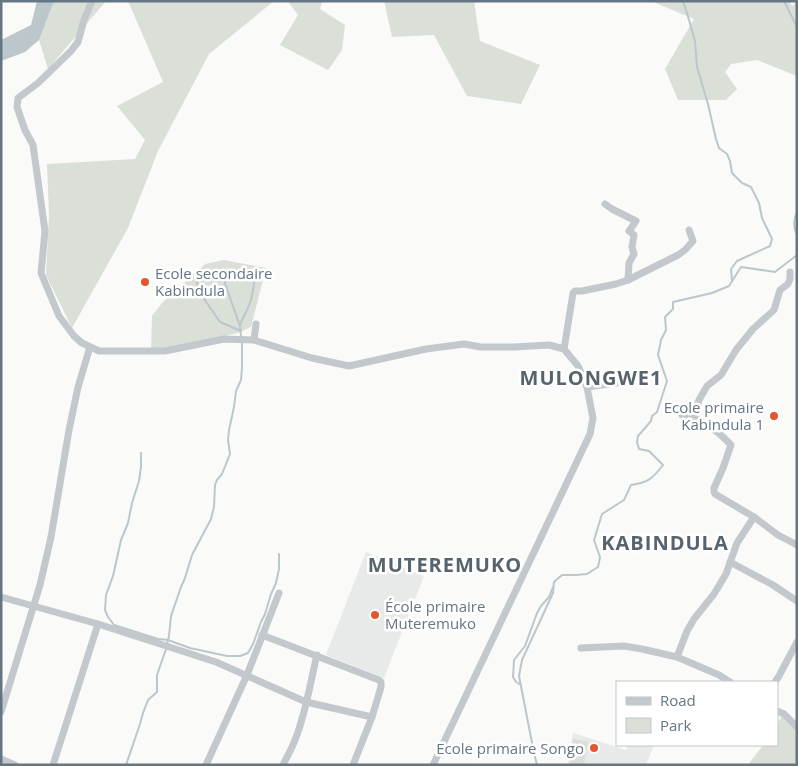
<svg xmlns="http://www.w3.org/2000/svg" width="798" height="766" viewBox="0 0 798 766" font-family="'Open Sans',sans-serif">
  <rect width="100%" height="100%" fill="#fafaf8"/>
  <g fill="#e8e9e9">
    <path d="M 366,552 L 424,576 L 384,678 L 326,655 Z"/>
    <path d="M 573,733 L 626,750 L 628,745 L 654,745 L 646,765 L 568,765 Z"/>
  </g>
  <g fill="#dadfd7">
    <path d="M 54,1 L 106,1 L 48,69 L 39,40 Z"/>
    <path d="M 128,1 L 274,1 L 209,54 L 158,151 L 128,228 L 72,328 L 46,275 L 49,215 L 47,164 L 135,159 L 145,140 L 117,106 L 163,82 Z"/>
    <path d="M 288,1 L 322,1 L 320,9 L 345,25 L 342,50 L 328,70 L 280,45 L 298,15 Z"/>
    <path d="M 384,1 L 474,1 L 480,41 L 540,65 L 521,104 L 467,96 L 434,35 L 392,37 Z"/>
    <path d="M 651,1 L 788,1 L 793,6 L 797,1 L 797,76 L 757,60 L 731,64 L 725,72 L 737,89 L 726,100 L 678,100 L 665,69 L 694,19 Z"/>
    <path d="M 224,260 L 266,268 L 251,327 L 238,333 L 151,352 L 152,316 L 162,303 L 205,264 Z"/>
    <path d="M 782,716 L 797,729 L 797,765 L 748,765 L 763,745 L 777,745 L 777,724 Z"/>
    <path d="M 573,739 L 588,742 L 584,765 L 569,765 Z"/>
  </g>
  <path fill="#bbc7cb" d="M 37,1 L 54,1 L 39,40 L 25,52 L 1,61 L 1,40 L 31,25 Z"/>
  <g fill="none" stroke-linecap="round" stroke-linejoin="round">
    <g stroke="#bbc7cb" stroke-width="2">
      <path d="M 683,1 L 687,13 L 695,41 L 697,67 L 708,104 L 716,139 L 719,148 L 727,154 L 730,161 L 732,173 L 742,183 L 751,187 L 759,203 L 762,218 L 772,239 L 770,246 L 737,261 L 731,269 L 732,280"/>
      <path d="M 784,1 L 797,27"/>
      <path d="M 797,212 C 793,220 793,227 797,235"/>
      <path d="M 222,275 L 240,326 L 241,336"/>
      <path d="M 197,282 L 198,290 L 220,322 L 241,331"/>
      <path d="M 240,325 C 243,317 247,311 250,303 C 253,294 254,285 255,275"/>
      <path d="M 141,453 L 141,467 L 139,481 L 132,503 L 128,523 L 121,540 L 113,576 L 106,595 L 105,610 L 108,617 L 114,625 L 158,639 L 168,640 L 190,648 L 227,656 L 240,656 L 248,653 L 253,644 L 261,622 L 265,614 L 271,594 L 276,583 L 279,569 L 279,554"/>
      <path d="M 167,644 L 169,636 L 171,616 L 181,587 L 185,578 L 192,555 L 211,519 L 214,507 L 215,485 L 217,480 L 222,474 L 230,454 L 228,440 L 229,430 L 234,407 L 236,391 L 241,380 L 242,367 L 242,341"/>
      <path d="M 521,685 L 516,682 L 513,677 L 514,660 L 525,646 L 537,613 L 541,606 L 549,597 L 553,587"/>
      <path d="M 126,765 L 140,724 L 143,713 L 148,700 L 157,692 L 157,675 L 166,649"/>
      <path d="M 537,765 L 534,753 L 519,676 L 522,660 L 553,593 L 554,582 L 562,575 L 576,575 L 587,574 L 598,567 L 600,557 L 594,540 L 602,514 L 624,500 L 631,485 C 648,483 653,478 663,465 L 649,451 L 639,449 L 637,442 L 638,436 L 651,421 L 652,416 L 657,412 L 667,381 L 658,355 L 661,340 L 666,330 L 665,317 L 673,309 L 673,302 L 712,293 L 729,286 L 741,267 L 775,272 L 797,255"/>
    </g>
    <g stroke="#c3c8cc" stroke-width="7">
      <path d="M 92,1 L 84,20 L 78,42 L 71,51 L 38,83 L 18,98 L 17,107 L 25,130 L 33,145 L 45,231 L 41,273 L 59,316 L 74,336 L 82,343 L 99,351 L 165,351 L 224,339 L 254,340 L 312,358 L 349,366 L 426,349 L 464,344 L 481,347 L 514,347 L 549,345 L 564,349 L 578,366 L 587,387 L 590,403 L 593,418 L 590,434 L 433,765"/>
      <path d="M 605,204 L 612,209 L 636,221 L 629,231 L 634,235 L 632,247 L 634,254 L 629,263 L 628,280"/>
      <path d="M 254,340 L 256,324"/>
      <path d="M 564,349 L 573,293 L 575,291 L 582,291 L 616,284 L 628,280 L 678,255 L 685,250 L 693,241 L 689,230"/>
      <path d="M 587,387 L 631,381"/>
      <path d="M 682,415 C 701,418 718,431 731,445 L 723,468 L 714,488 L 714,492 L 715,494 L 754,517 L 778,535 L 797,545"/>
      <path d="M 693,417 L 699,400 L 707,386 L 721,375 L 736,350 L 753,329 L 774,310 L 780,290 L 788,284 L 790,279 L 790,272"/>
      <path d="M 730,562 L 773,585 L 797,601"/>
      <path d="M 1,597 L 98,624 L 216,662 L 306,702 L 372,717"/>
      <path d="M 262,635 L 379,680 L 381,682 L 381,687 L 372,717 L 353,765"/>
      <path d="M 581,648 L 624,646 L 642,649 L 677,657 L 719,675 L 730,682"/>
      <path d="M 677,657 L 687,631 L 694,619 L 714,594 L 726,574 L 737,543 L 754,517"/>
      <path d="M 775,682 L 779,676 L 797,642"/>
      <path d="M 777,711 L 784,714 L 797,727"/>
      <path d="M 1,712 L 40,585 L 51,537 L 69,430 L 78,387 L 90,347"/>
      <path d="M 1,759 L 15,765"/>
      <path d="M 53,765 L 98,624"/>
      <path d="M 206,765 L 247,675 L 279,593"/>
      <path d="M 283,765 C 287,757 292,748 295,740 C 306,713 310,683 317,655"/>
    </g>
  </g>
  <g fill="#e4572e" stroke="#fff" stroke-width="2">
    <circle cx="145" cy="282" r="5"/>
    <circle cx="774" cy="416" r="5"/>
    <circle cx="375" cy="615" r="5"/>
    <circle cx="594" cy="748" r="5"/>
  </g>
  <g text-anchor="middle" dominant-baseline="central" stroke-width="5" stroke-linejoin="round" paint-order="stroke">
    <g font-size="15" fill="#657683" stroke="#fff" text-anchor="start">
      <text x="155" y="273">Ecole secondaire<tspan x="155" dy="17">Kabindula</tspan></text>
      <text x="764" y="407" text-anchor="end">Ecole primaire<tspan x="764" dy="17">Kabindula 1</tspan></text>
      <text x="385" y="606">École primaire<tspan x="385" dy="17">Muteremuko</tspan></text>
      <text x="584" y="748" text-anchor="end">Ecole primaire Songo</text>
    </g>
    <g font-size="20" font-weight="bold" letter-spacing="1" fill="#57646e" stroke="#fff">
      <text x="591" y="377">MULONGWE1</text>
      <text x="665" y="542">KABINDULA</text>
      <text x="445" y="564">MUTEREMUKO</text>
    </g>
  </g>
  <rect width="798" height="766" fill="none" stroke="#657683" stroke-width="5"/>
  <rect x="616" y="681" width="162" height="65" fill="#ffffff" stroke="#c1c8cd"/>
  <rect x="626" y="697" width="25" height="8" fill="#c3c8cc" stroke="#c1c8cd"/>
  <text x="660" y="706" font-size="15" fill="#657683">Road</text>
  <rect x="626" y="718" width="25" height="15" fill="#dadfd7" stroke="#c1c8cd"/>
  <text x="660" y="731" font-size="15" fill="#657683">Park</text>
</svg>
